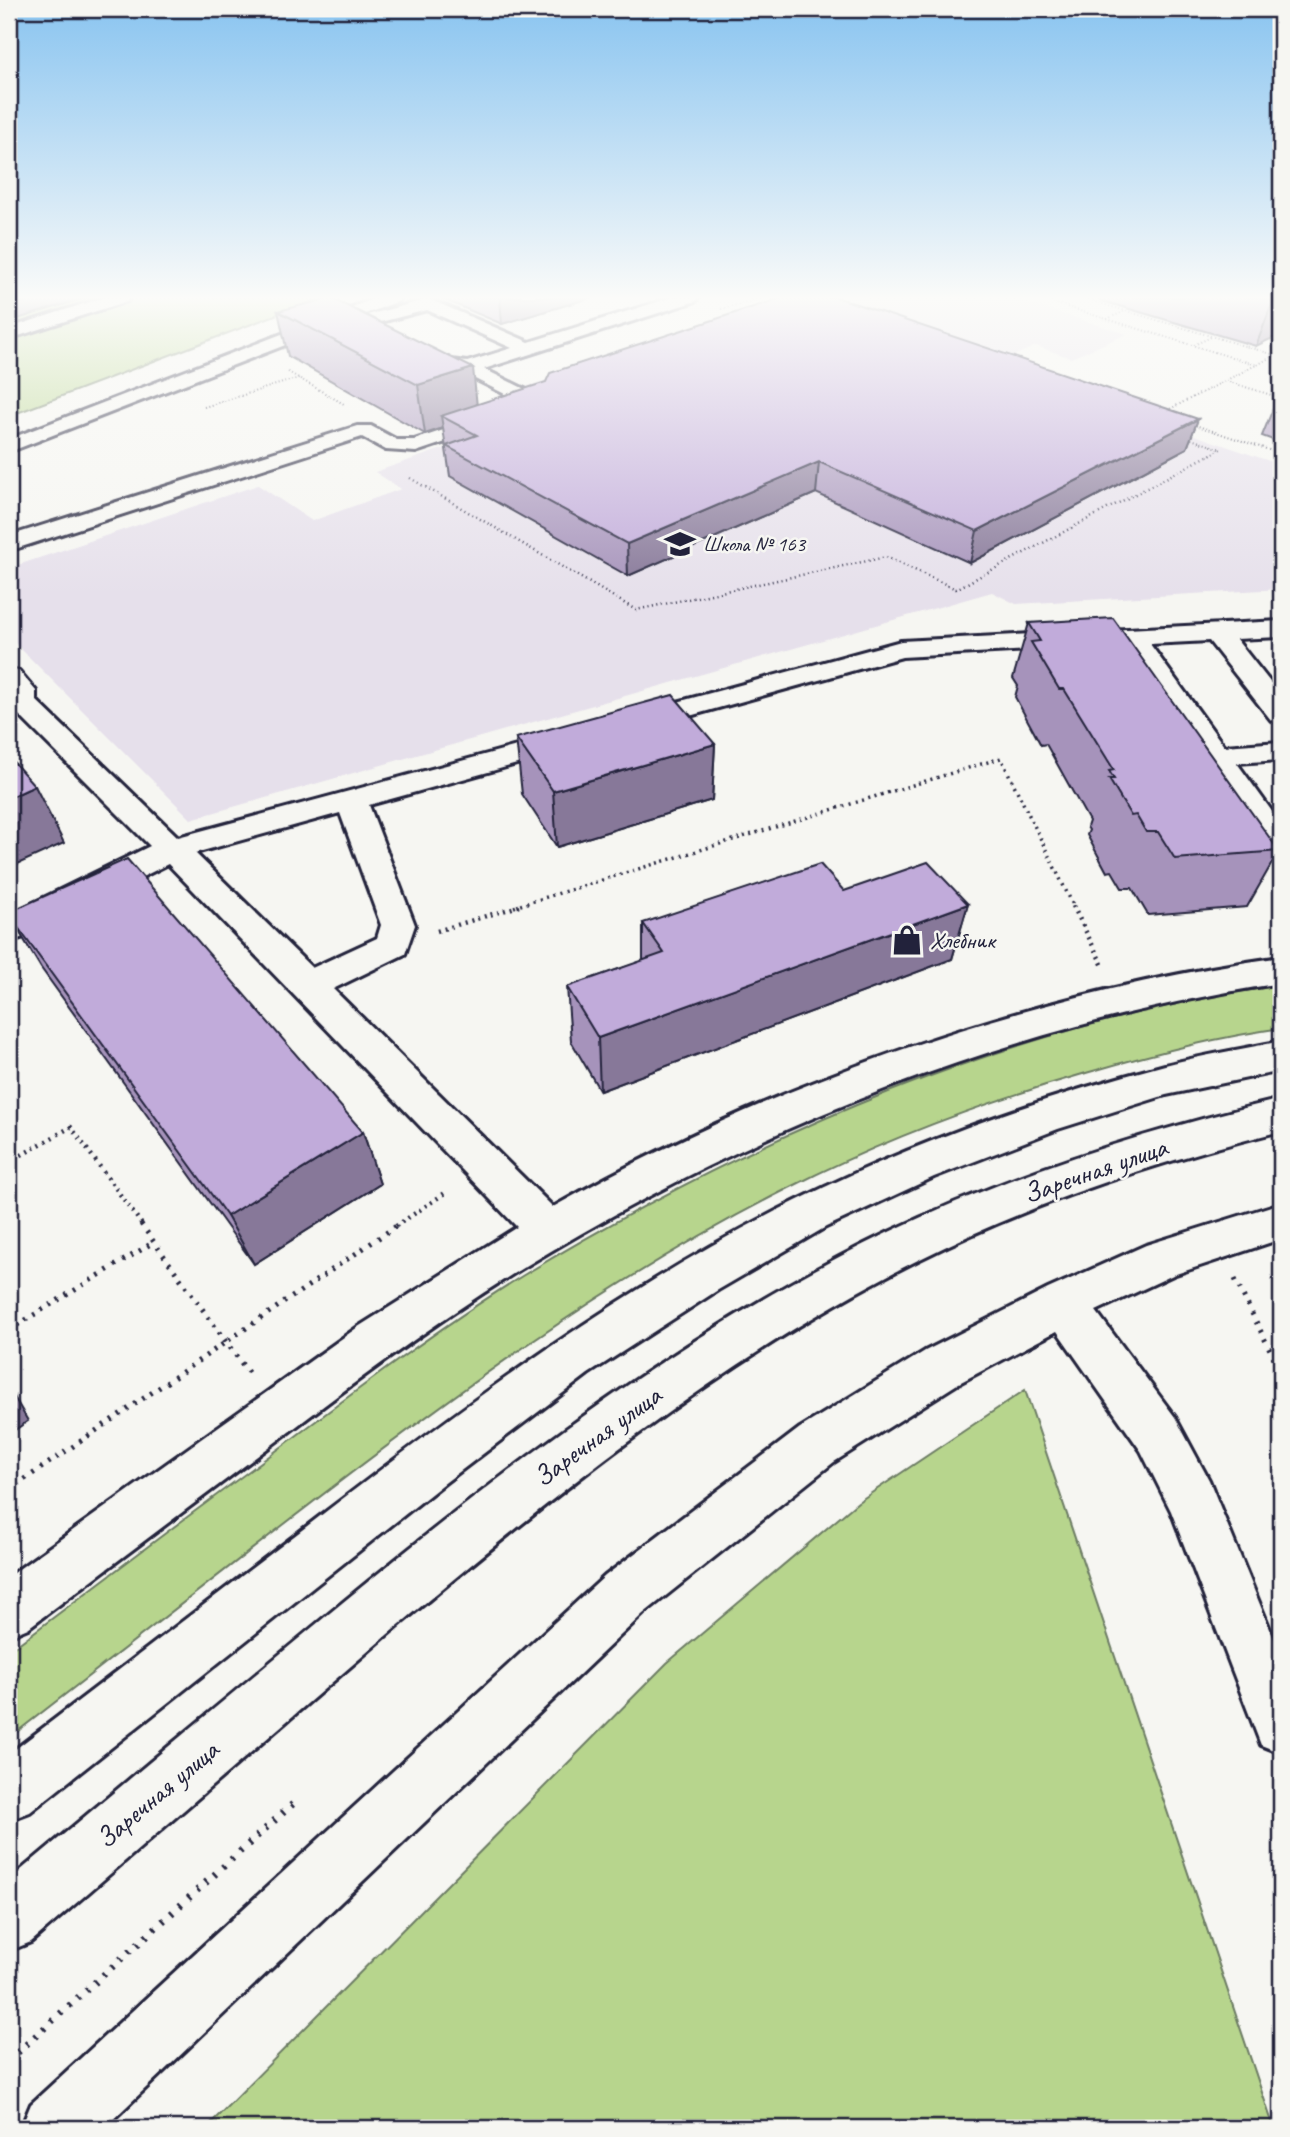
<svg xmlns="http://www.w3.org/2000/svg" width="1290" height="2137" viewBox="0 0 1290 2137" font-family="Caveat,sans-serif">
  <rect width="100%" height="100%" fill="#f6f6f2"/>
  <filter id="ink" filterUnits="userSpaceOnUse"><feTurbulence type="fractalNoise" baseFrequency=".0143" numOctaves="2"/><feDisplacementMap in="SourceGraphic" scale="14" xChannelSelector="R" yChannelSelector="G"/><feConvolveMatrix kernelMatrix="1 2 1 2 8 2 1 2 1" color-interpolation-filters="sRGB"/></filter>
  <g filter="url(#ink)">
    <path fill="#e6e0eb" d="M 800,297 L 1009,297 L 1127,334 L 1071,358 L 1036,346 L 993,365 L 1281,465 L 1281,589 L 1016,604 L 992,592 L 191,819 L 9,637 L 9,568 L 258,485 L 312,521 L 401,489 L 375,472 L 565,407 L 525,387 Z"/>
    <g fill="#b7d58d" stroke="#6c7c64" stroke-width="2">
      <path d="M 9,297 L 323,297 L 9,416 Z"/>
      <path d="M 1281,985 L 1281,1028 C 1216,1037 1150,1054 1086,1073 C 985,1102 883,1140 789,1188 C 606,1280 441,1403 278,1529 C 189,1598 99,1668 9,1738 L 9,1651 C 100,1582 192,1513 284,1445 C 361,1387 440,1327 522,1276 C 755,1135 1011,1024 1281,985 Z"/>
      <path d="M 1025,1390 L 1274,2128 L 206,2128 L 667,1663 L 858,1502 Z"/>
    </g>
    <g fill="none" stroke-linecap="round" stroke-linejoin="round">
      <g stroke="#22223b" stroke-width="6">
        <g id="minor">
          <path d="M 105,297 L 130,297 L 128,301 L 9,339 L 9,328 Z"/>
          <path d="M 378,297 L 401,297 L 399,301 L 9,452 L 9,439 Z"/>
          <path d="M 673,297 L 698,297 L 696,301 L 484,369 L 547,400 L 550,404 L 547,408 L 416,452 L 386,450 L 362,437 L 9,551 L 9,536 L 357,426 L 371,426 L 397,440 L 414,440 L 523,403 L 463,373 L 439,369 L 415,354 L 424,348 L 451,360 L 467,362 L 512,348 L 427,310 L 369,325 L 360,320 L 363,316 L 429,299 L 529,342 Z"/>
          <path d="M 1281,621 L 1281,637 L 1236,639 L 1281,696 L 1281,723 L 1271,720 L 1209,641 L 1150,644 L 1224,746 L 1281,742 L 1281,760 L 1237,763 L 1281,824 L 1281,858 L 1270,854 L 1124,645 L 902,657 L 632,732 L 622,729 L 618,723 L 622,717 L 901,641 Z"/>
          <path d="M 9,669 L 19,671 L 36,691 L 36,700 L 178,837 L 558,735 L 568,732 L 578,735 L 583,741 L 578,747 L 369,805 L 415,925 L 405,954 L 333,989 L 553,1207 C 773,1082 1031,992 1281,957 L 1281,983 C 1011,1024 753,1127 521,1269 C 427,1327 339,1394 252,1460 C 177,1516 103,1572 28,1628 L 9,1636 L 9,1576 L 358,1327 L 517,1227 L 168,864 L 21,938 L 9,941 L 9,915 L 150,846 L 12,708 L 9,703 ZM 340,813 L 381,925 L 377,938 L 312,968 L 195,853 Z"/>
          <path d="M 1281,1041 L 1281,1071 L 1166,1095 L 1058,1129 L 934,1177 L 826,1227 L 718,1290 L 588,1374 L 446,1482 L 30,1812 L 9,1820 L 9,1754 C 111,1676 213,1598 315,1520 C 467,1403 624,1286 796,1201 C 913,1143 1039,1098 1165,1065 C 1203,1055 1242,1049 1281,1041 Z"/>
          <path d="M 1281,1099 L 1281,1131 C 1156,1162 1034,1202 918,1260 C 724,1357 552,1496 387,1635 C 268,1737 150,1840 31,1942 L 9,1951 L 9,1880 C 120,1787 230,1695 342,1603 C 512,1464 688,1329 887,1233 C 1012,1173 1146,1131 1281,1099 Z"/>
          <path d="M 1281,1203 L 1281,1239 L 1173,1275 L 1096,1311 L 1175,1417 L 1209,1480 L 1281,1656 L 1281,1753 L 1261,1745 L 1171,1511 L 1141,1451 L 1057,1331 L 959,1383 L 834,1462 L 643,1614 L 104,2128 L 21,2128 L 31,2104 L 605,1576 L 800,1428 L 925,1351 L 1048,1289 L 1146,1245 Z"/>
        </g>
      </g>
      <g stroke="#22223b" stroke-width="2" stroke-dasharray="1 2.5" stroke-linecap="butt">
        <path d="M 1045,297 L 1051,302 L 1257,365 L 1275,355"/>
        <path d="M 1079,297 L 1275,355 L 1281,352"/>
        <path d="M 721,309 L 768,297"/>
        <path d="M 1107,319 L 1125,311"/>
        <path d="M 1194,345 L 1211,337"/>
        <path d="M 288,372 L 344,404"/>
        <path d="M 1226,381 L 1281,398"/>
        <path d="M 204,407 L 299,378"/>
        <path d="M 1164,412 L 1256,365"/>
        <path d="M 1192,424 L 1281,454"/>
        <path d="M 1188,438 L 1221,449 L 1208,456"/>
      </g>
      <path stroke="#22223b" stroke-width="2.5" stroke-dasharray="1 3.5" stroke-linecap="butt" d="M 410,478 L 636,610 L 886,557 L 956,589 L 1211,454"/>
      <path stroke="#22223b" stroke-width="3.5" stroke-dasharray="2 4.5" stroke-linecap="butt" d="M 514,907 L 1001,758 L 1074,907"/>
      <g stroke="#22223b" stroke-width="4.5" stroke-dasharray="2 5" stroke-linecap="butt">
        <path d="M 1073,906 L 1103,966"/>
        <path d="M 437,931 L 519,906"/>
        <path d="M 9,1162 L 71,1127 L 143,1226"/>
        <path d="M 396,1226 L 448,1191"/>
      </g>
      <g stroke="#22223b" stroke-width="5" stroke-dasharray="2.5 7" stroke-linecap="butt">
        <path d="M 141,1224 L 250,1375"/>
        <path d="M 1235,1279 L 1281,1372"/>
        <path d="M 9,1330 L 154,1242"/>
        <path d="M 9,1490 L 399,1224"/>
      </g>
      <path stroke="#22223b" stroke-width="7" stroke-dasharray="2.5 9" stroke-linecap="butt" d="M 9,2060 L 295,1802"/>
      <use href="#minor" fill="#f6f6f2" fill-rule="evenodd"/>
    </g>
    <g fill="#a693bb" stroke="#22223b" stroke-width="2">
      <path d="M 438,297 L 593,297 L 502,324 Z"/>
      <path d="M 1100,297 L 1281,297 L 1256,346 L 1099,300 Z"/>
      <path d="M 278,311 L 476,404 L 1198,419 L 1187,448 L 970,563 L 816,493 L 628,576 L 450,476 L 443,428 L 425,434 L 288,356 Z"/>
      <path d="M 1281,389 L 1281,443 L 1262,436 Z"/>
      <path d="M 1029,623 L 1279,851 L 1247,907 L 1148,915 L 1132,888 L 1122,888 L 1112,871 L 1107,872 L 1087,835 L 1089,830 L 1087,827 L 1089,821 L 1046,744 L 1041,745 L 1015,697 L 1018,686 L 1013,678 Z"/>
      <path d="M 516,738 L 715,744 L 712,800 L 557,847 L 522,794 Z"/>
      <path d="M 844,891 L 968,904 L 952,959 L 600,1091 L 571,1041 L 567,987 L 643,961 L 643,923 Z"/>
      <path d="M 9,915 L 363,1132 L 380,1184 L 254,1264 L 41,968 Z"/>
    </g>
    <g fill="#877899" stroke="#22223b" stroke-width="2">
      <path d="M 40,297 L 88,297 L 11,321 L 9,314 L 9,306 Z"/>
      <path d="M 500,297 L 593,297 L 502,324 Z"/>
      <path d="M 1281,298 L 1281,334 L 1256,346 L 1273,301 Z"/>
      <path d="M 473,368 L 478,416 L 441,416 L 443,428 L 425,434 L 418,385 Z"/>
      <path d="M 1198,419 L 1187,448 L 970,563 L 977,531 Z"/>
      <path d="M 819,462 L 816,493 L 628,576 L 627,544 Z"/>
      <path d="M 715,744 L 712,800 L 557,847 L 553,791 Z"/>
      <path d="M 35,786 L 64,843 L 9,868 L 9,798 Z"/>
      <path d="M 968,904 L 952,959 L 600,1091 L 598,1038 Z"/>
      <path d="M 363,1132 L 380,1184 L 254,1264 L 227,1216 Z"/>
      <path d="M 9,1388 L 28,1421 L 9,1434 Z"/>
    </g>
    <g fill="#c1abda" stroke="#22223b" stroke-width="2">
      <path d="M 9,297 L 40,297 L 9,306 Z"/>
      <path d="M 784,297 L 836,297 L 1198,419 L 977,531 L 819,462 L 627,544 L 446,446 L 477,435 L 441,416 L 546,382 L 550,373 Z"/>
      <path d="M 1257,297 L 1281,297 L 1281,298 L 1273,301 Z"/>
      <path d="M 331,298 L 473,368 L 418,385 L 278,311 Z"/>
      <path d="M 1113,618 L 1279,851 L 1175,859 L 1158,832 L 1146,832 L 1136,815 L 1131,816 L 1109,779 L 1114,779 L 1109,771 L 1114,770 L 1064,689 L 1059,689 L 1031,642 L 1040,641 L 1029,623 Z"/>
      <path d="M 673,695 L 715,744 L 553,791 L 516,738 Z"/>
      <path d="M 9,757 L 35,786 L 9,798 Z"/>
      <path d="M 127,859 L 363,1132 L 227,1216 L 9,915 L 9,912 Z"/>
      <path d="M 928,862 L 968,904 L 598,1038 L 567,987 L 664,953 L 643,923 L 820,864 L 844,891 Z"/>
    </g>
  </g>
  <linearGradient id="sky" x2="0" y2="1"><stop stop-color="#89c4f0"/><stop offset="0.5" stop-color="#fbfbf9"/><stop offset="1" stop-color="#fbfbf9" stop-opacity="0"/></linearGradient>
  <rect width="1290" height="596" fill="url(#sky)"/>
  <defs>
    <g id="school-bare" transform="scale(2.415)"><path d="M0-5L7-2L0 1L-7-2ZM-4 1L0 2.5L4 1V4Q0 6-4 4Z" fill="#22223b" stroke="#f6f6f2" stroke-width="2.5" paint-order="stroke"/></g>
    <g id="shop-bare" transform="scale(2.415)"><path d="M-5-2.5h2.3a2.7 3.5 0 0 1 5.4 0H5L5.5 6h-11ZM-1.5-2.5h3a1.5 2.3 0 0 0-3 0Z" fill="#22223b" stroke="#f6f6f2" stroke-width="2.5" paint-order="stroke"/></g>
  </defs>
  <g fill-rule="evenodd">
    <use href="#school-bare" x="680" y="544"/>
    <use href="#shop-bare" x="907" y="940"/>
  </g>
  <g text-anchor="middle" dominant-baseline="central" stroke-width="5" stroke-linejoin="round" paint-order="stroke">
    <g font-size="21" fill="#22223b" stroke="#f6f6f2" text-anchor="start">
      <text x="703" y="544">Школа № 163</text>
    </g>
    <g font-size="24" fill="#22223b" stroke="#f6f6f2" text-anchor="start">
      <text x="930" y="940">Хлебник</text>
    </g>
    <g font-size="28" fill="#22223b" stroke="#f6f6f2">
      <text transform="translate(1095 1170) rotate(-19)">Заречная улица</text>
      <text transform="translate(597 1436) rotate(-36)">Заречная улица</text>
      <text transform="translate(157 1794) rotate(-40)">Заречная улица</text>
    </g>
  </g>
  <rect width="1290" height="2137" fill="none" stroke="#f6f6f2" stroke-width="35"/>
  <rect x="18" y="18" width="1255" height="2102" fill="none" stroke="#22223b" stroke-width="2.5" filter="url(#ink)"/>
</svg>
